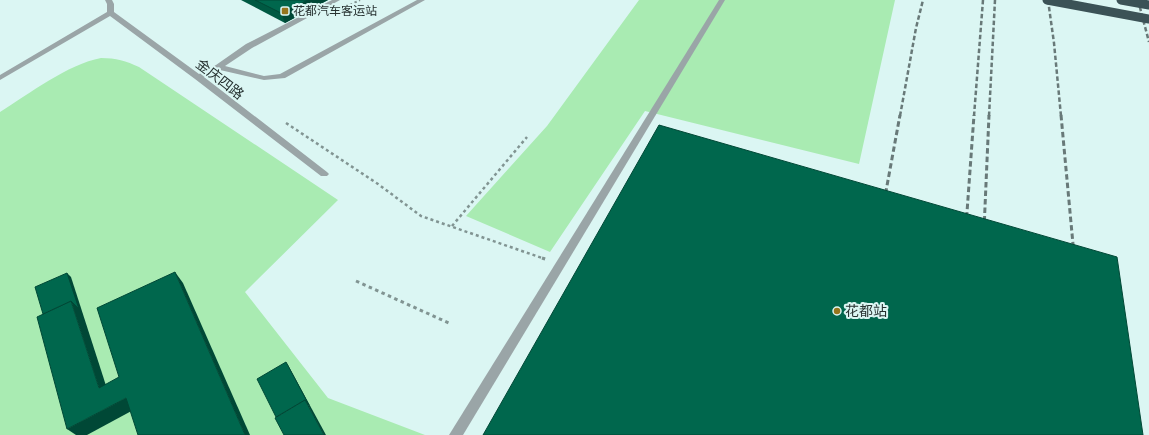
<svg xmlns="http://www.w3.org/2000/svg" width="1149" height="435" viewBox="0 0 1149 435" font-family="'Public Sans','Noto Sans SC',sans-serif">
  <rect width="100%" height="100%" fill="#dbf6f3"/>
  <g fill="#a9ebb2">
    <path d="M 639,0 L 895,0 L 859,164 L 645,111 L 550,252 L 466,216 L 547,126 Z"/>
    <path d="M 101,58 C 116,58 126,61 139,67 L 338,200 L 245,292 L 328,398 L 425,435 L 0,435 L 0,112 C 29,94 68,64 101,58 Z"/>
  </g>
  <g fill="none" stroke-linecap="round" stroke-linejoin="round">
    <path stroke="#819492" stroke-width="2" stroke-dasharray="2.5 2.5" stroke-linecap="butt" d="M 350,5 L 360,0"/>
    <g stroke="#819492" stroke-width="2.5" stroke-dasharray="3 3" stroke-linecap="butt">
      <path d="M 286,123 L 378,184 L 421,216 L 545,259"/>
      <path d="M 452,226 L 527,137"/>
    </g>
    <g stroke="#819492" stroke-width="3" stroke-dasharray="3.5 3.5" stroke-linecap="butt">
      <path d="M 542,258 L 545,259"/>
      <path d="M 356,281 L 451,324"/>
    </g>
    <g fill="#9aa5a7" fill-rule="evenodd">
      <path d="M 105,0 L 112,0 L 114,4 L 114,12 L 199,74 L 216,65 L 246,44 L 332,0 L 340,0 L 252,48 L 225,66 L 264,76 L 280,74 L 417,0 L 425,0 L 285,78 L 264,80 L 220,70 L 204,77 L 327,172 L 329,174 L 327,176 L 321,176 L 195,79 L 110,16 L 0,80 L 0,75 L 107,12 L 107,4 Z"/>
      <path d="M 719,0 L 725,0 L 463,435 L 449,435 Z"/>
    </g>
    <g stroke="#687978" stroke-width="2.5" stroke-dasharray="4.5 2.5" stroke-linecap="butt">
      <path d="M 1048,0 L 1054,43 L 1061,116"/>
      <path d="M 1138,0 L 1149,42"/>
      <path d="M 900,116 L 916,28 L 923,0"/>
      <path d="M 974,116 L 983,0"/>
      <path d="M 989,116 L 995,0"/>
    </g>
    <g stroke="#687978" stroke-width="3" stroke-dasharray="5.5 3" stroke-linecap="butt">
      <path d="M 1061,115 L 1074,255"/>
      <path d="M 884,202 L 900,115"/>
      <path d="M 966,226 L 974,115"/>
      <path d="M 984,230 L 989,115"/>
    </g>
    <g stroke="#3b5256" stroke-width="9">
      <path d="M 1047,0 L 1149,19"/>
      <path d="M 1121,0 L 1149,5"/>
    </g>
  </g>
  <path fill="#005942" d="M 241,0 L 328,0 L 285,23 Z"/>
  <g fill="#004836">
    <path d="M 308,0 L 328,0 L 285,23 L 281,13 Z"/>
    <path d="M 175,272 L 183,283 L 250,435 L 245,435 Z"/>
    <path d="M 67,273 L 71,277 L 110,398 L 99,388 L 71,301 Z"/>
    <path d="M 286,362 L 288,365 L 326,435 L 324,435 L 310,409 Z"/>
    <path d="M 126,398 L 137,408 L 87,435 L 76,435 L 67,429 Z"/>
  </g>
  <g fill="#00674d" stroke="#004836">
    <path d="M 255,0 L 308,0 L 281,13 Z"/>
    <path d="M 659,125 L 1117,257 L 1143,435 L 483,435 Z"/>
    <path d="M 175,272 L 245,435 L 138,435 L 126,398 L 67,429 L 37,317 L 71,301 L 99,388 L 119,377 L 97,308 Z"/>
    <path d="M 67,273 L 79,309 L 71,301 L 43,314 L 35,287 Z"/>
    <path d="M 286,362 L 309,405 L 305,400 L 276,417 L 257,379 Z"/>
    <path d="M 305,400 L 324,435 L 284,435 L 275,418 Z"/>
  </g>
  <g fill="#95751d" stroke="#dbf6f3" stroke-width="1.5">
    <rect x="281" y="7" width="8" height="8" rx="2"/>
    <circle cx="837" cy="311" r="4"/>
  </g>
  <g text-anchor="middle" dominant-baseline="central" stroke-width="4" stroke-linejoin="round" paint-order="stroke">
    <g font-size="12" fill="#263130" stroke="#dbf6f3" text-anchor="start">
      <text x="293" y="11">花都汽车客运站</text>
    </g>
    <g font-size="14" fill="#263130" stroke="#dbf6f3">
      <text transform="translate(220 79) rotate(38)">金庆四路</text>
    </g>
    <g font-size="14" fill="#263130" stroke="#dbf6f3" text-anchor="start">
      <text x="845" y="311">花都站</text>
    </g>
  </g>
</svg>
